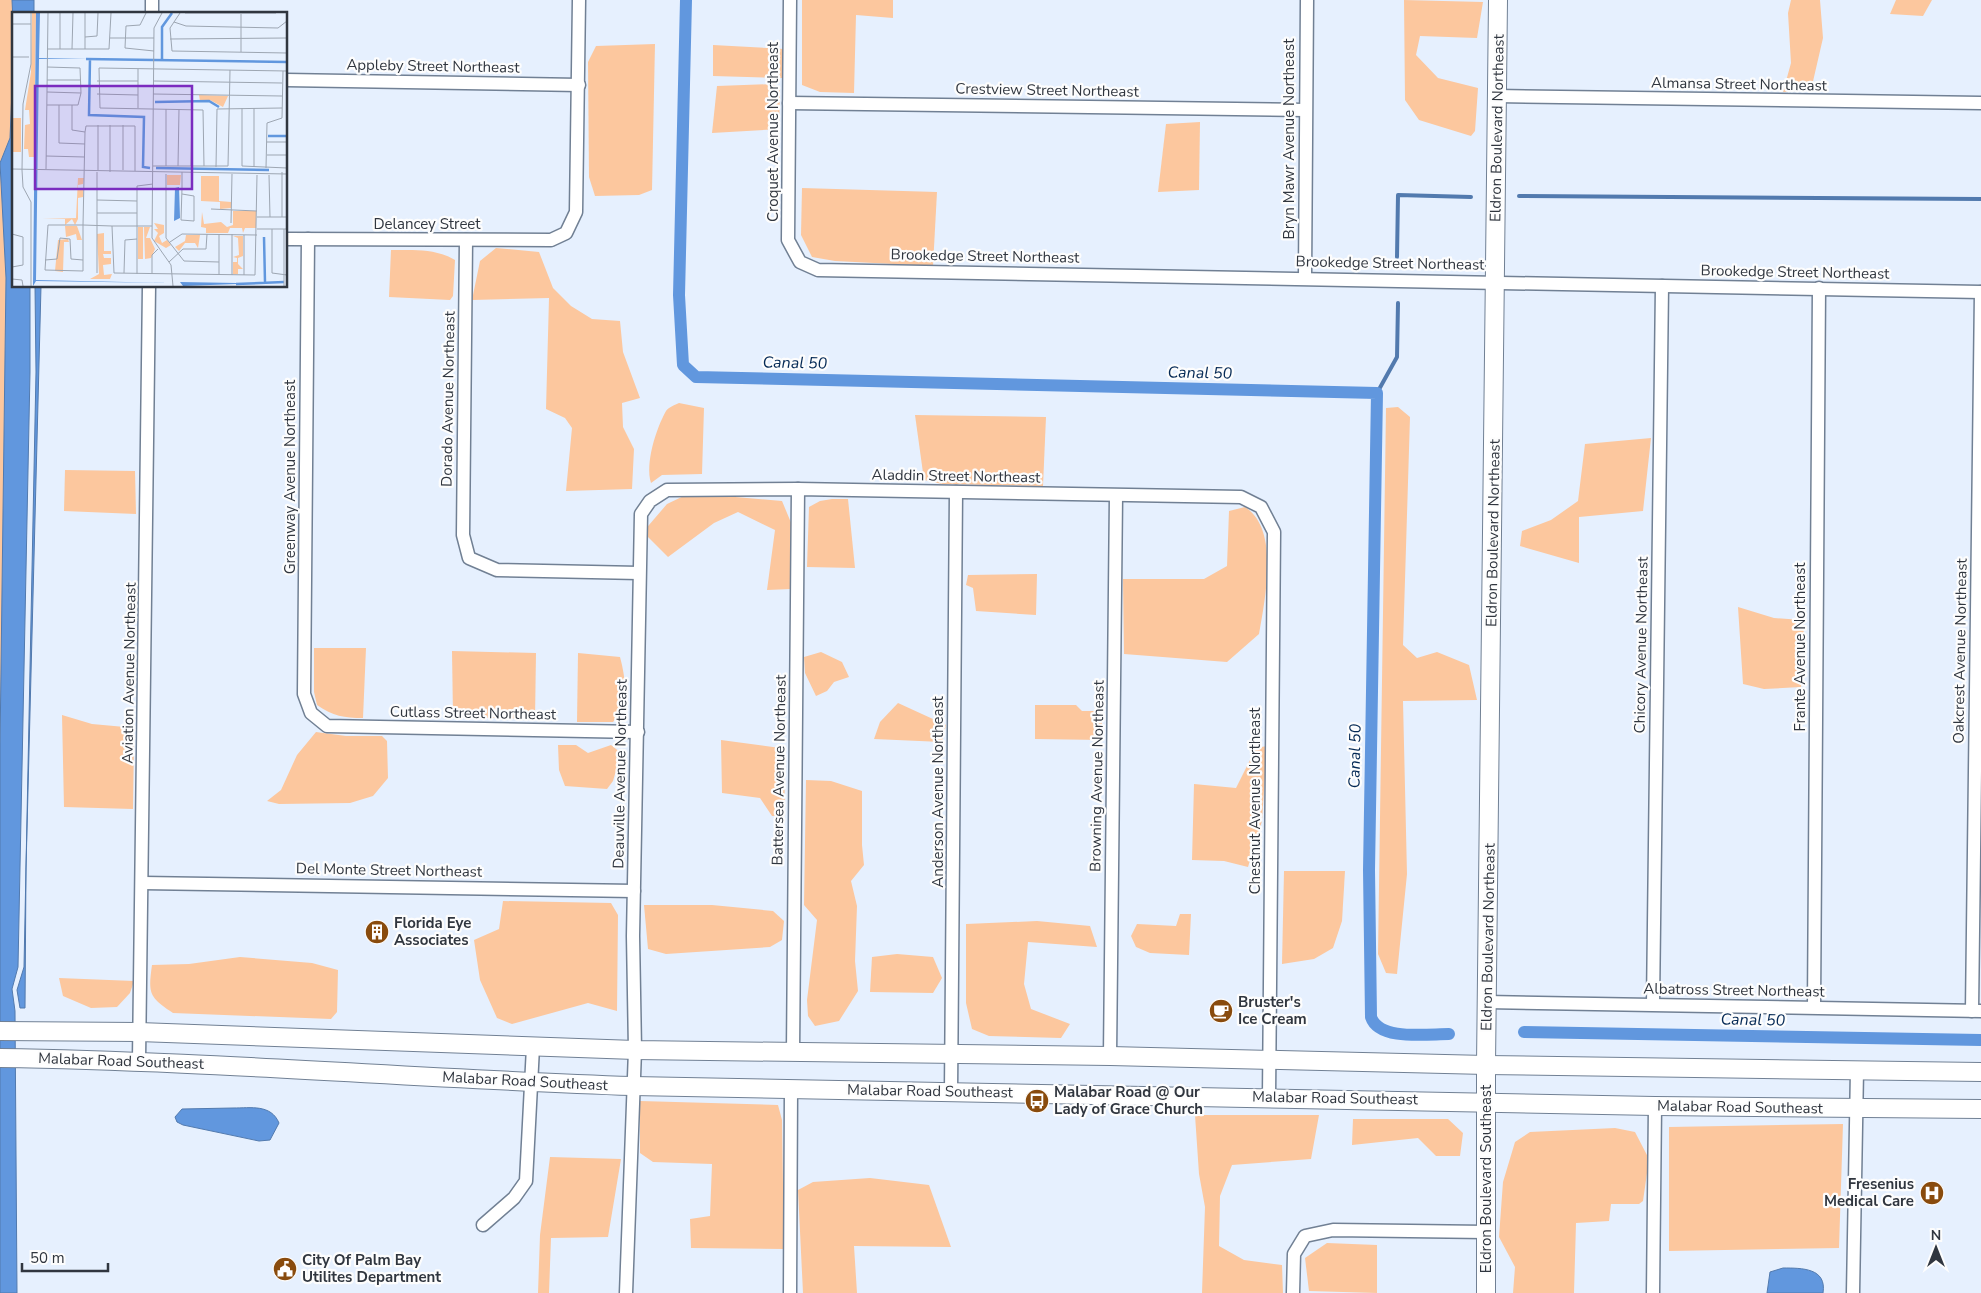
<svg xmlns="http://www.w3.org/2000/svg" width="1981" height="1293" viewBox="0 0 1981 1293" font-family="'Nunito Sans',sans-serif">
  <rect width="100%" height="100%" fill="#e6f0fe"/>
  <g fill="#fcc79e">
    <path d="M 0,0 L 12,0 L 14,44 L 10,138 L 0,163 L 6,278 L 0,747 Z"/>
    <path d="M 802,0 L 893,0 L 893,18 L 856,15 L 854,93 L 820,92 L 802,85 Z"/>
    <path d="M 1404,0 L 1483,2 L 1477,38 L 1420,36 L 1416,55 L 1438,78 L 1478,88 L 1475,131 L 1471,136 L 1419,120 L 1405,100 Z"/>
    <path d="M 1791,0 L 1820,0 L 1823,38 L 1811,90 L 1783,92 L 1791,63 L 1788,13 Z"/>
    <path d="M 1896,0 L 1932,0 L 1923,16 L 1890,14 Z"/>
    <path d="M 655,44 L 652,190 L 639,195 L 595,196 L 589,177 L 588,62 L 596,46 Z"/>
    <path d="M 713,45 L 784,49 L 782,78 L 713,76 Z"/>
    <path d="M 773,84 L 780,89 L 779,129 L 712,133 L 717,86 Z"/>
    <path d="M 1200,122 L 1199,190 L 1158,192 L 1166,124 Z"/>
    <path d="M 802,188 L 937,192 L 933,266 L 835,261 L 812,257 L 801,235 Z"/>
    <path d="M 496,248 L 539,252 L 553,288 L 571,306 L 592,319 L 620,321 L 623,352 L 640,398 L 622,403 L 623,427 L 634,449 L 632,489 L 566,491 L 572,428 L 565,418 L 546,409 L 549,298 L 472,300 L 480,261 Z"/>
    <path d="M 391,250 C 413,250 435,248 455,260 L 453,296 L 450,300 L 389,297 Z"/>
    <path d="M 679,403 L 704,408 L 702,474 L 662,475 L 651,483 C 645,463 656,429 666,411 C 669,407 675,405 679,403 Z"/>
    <path d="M 1398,407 L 1410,417 L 1403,645 L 1417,658 L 1437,652 L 1469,665 L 1477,700 L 1403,701 L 1407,874 L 1397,974 L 1386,973 L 1378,954 L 1386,408 Z"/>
    <path d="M 915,415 L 1046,417 L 1043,486 L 942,484 L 924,480 Z"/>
    <path d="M 1651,438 L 1643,511 L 1579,517 L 1579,563 L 1520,546 L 1522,531 L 1551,520 L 1578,501 L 1585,444 Z"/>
    <path d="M 65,470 L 135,471 L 136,514 L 64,511 Z"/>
    <path d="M 690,493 L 782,501 L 792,525 L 791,589 L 767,590 L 775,530 L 738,512 L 714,523 L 668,557 L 643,532 L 667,504 Z"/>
    <path d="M 832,499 L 848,499 L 855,568 L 807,567 L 809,507 L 820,501 Z"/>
    <path d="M 1245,507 C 1280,529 1265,599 1259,634 L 1227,662 L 1124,654 L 1123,579 L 1204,579 L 1227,566 L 1229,511 Z"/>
    <path d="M 1037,574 L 1036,615 L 976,611 L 973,588 L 966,585 L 968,575 Z"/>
    <path d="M 1738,607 L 1774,618 L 1802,620 L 1806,648 L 1801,687 L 1764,689 L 1743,684 Z"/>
    <path d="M 314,648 L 366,648 L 363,718 C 344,718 333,716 317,705 L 314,692 Z"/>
    <path d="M 452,651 L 536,653 L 535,719 L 453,717 Z"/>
    <path d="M 821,652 L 842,662 L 849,677 L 834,682 L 827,691 L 816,696 L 805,673 L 804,657 Z"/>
    <path d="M 578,653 L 620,657 C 626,680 629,703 613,722 L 577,722 Z"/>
    <path d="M 898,703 L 946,725 L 942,742 L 874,739 L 880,722 Z"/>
    <path d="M 1035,705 L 1076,705 L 1082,711 L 1102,711 L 1102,740 L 1035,739 Z"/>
    <path d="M 62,715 L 92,724 L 125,727 L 134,740 L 133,809 L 64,807 Z"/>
    <path d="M 316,732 L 346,736 L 382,736 L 387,741 L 388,778 L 373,796 L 350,803 L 279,804 L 267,801 L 281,790 L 297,755 Z"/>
    <path d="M 721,740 L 780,748 L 784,753 L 785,816 L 772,816 L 760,798 L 722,793 Z"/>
    <path d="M 558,745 L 576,745 L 588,753 L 611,745 L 621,753 L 613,781 L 607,789 L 565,786 L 559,770 Z"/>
    <path d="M 1267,746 L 1262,821 L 1248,867 L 1224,861 L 1192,860 L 1194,784 L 1236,788 L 1256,748 Z"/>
    <path d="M 806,780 L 831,781 L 862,791 L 862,845 L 864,865 L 851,881 L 857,906 L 855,961 L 858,991 L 839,1021 L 815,1026 L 808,1016 L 807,1000 L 817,920 L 804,905 Z"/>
    <path d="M 1284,871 L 1345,871 L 1342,921 L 1333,948 L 1314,959 L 1282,964 Z"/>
    <path d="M 503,901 L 611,903 L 618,915 L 617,1011 L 588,1003 L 512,1024 L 497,1018 L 480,980 L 474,940 L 499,929 Z"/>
    <path d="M 644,905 L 712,905 L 773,911 L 784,921 L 782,940 L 770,947 L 666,954 L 648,949 Z"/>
    <path d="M 1180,914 L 1191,914 L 1189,955 L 1150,953 L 1136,947 L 1131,936 L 1137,924 L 1176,926 Z"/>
    <path d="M 1037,921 L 1090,926 L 1097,947 L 1028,942 L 1024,984 L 1031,1009 L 1070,1024 L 1061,1038 L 989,1036 L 972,1029 L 966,1003 L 966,924 Z"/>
    <path d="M 897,954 L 933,957 L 942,978 L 933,993 L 870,992 L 872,957 Z"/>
    <path d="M 240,957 L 312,963 L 338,970 L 337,1012 L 331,1019 L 173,1013 C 149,997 148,994 152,965 L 189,964 Z"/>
    <path d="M 59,978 L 134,981 L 130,993 L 117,1007 L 91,1008 L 63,996 Z"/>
    <path d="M 640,1101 L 778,1105 L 782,1120 L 784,1249 L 691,1248 L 690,1219 L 710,1216 L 712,1164 L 653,1162 L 640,1153 Z"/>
    <path d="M 1195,1115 L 1319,1115 L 1311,1159 L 1232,1165 L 1220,1196 L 1219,1246 L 1244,1260 L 1282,1265 L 1283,1293 L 1202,1293 L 1205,1207 L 1199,1174 Z"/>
    <path d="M 1353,1119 L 1448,1119 L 1463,1133 L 1460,1156 L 1436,1156 L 1418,1138 L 1352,1145 Z"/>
    <path d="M 1843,1124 L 1839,1248 L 1669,1251 L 1669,1127 Z"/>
    <path d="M 1615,1128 L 1635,1132 L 1649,1159 L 1643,1201 L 1639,1204 L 1611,1204 L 1609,1221 L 1576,1223 L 1574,1293 L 1513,1293 L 1515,1267 L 1499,1237 L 1503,1182 L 1515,1142 L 1530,1132 Z"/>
    <path d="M 550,1157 L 621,1159 L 608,1237 L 551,1238 L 549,1293 L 538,1293 L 540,1235 Z"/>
    <path d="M 870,1178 L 929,1185 L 951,1247 L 854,1246 L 857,1293 L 803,1293 L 798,1190 L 813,1182 Z"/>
    <path d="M 1327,1243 L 1377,1245 L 1377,1293 L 1309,1291 L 1305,1258 Z"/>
  </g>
  <g fill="#6197de" stroke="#527aae">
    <path d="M 12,0 L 34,0 L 34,14 L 14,14 L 14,286 L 30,286 L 30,372 L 18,967 L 12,989 L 15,1011 L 17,1293 L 0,1293 L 0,747 L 6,278 L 0,163 L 10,138 L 14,44 Z"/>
    <path d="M 35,286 L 41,286 L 26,868 L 25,1008 L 20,1008 L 17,990 L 24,967 L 36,372 Z"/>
    <path d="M 233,1108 C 251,1108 271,1104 279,1123 L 270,1140 L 259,1141 L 183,1125 L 177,1122 L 175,1117 L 182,1109 Z"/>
    <path d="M 1783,1268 C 1802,1268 1827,1268 1823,1293 L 1767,1293 L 1770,1272 Z"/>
  </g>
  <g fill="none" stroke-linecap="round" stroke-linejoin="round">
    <g stroke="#527aae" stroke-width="4">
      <path d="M 1519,196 L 1981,199"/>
      <path d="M 1397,257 L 1398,195 L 1471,197"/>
      <path d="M 1377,393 L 1397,357 L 1398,303"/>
    </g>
    <g stroke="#6197de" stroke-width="12">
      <path d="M 686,0 L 679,295 L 683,365 L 696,377 L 1377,393 L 1369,870 L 1371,1017 C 1379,1041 1427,1034 1449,1034"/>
      <path d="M 1524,1032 L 1981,1040"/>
    </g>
    <g stroke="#718094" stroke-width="15">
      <g id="street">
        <path d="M 790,0 L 788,240 L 800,262 L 818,270 L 1981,292"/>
        <path d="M 152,14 L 152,0"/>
        <path d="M 286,80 L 579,85"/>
        <path d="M 1497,96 L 1981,103"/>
        <path d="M 789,103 L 1305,110"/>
        <path d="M 286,239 L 551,240 L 566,233 L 576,212 L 579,0"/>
        <path d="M 308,239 L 304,694 L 311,713 L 327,726 L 638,732"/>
        <path d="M 466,240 L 463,535 L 469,558 L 497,570 L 639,573"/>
        <path d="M 1305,278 L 1307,0"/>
        <path d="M 143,883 L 634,891"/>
        <path d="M 1487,1002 L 1981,1011"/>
        <path d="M 1653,1004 L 1662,286"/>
        <path d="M 1814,1007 L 1819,288"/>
        <path d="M 1972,1011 L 1981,292"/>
        <path d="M 793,1052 L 798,489"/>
        <path d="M 1110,1056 L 1116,496"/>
        <path d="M 139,1060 L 149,286"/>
        <path d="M 951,1092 L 956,492"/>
        <path d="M 483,1225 L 514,1198 L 526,1181 L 533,1047"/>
        <path d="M 626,1293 L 635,1050 L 633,936 L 641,514 L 650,501 L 667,490 L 798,489 L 1241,497 L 1261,507 L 1274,532 L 1269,1097"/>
        <path d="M 790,1293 L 791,1089"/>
        <path d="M 1293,1293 L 1294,1254 L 1305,1236 L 1333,1230 L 1486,1232"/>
        <path d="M 1653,1293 L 1655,1106"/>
        <path d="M 1853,1293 L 1857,1070"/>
      </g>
    </g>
    <g stroke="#718094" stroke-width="20">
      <g id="secondary">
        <path d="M 0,1031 L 139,1032 L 635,1050 L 1110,1056 L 1486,1065 L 1981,1072"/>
        <path d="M 0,1058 C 211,1061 422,1079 633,1086 L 1655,1106 L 1981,1109"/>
        <path d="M 1486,1293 L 1486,1065 L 1498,0"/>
      </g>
    </g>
    <use href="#street" stroke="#fff" stroke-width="12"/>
    <use href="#secondary" stroke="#fff" stroke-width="18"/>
  </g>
  <defs>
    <g id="building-disc" transform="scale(1.25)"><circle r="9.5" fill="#894b0d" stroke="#fdfdfd"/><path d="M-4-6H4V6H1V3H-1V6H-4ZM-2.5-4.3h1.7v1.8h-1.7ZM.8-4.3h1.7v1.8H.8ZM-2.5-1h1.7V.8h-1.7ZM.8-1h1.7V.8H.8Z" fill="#fff"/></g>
    <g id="cafe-disc" transform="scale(1.25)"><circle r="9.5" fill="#894b0d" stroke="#fdfdfd"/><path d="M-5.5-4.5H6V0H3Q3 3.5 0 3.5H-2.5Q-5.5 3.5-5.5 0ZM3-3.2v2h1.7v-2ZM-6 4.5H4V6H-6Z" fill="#fff"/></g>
    <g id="bus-disc" transform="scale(1.25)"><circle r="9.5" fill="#894b0d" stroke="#fdfdfd"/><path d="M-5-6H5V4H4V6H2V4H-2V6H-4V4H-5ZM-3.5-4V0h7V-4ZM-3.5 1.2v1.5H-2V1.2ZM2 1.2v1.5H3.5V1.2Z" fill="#fff"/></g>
    <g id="hospital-disc" transform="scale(1.25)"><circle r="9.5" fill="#894b0d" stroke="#fdfdfd"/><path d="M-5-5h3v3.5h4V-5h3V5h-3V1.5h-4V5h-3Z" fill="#fff"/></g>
    <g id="civic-disc" transform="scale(1.25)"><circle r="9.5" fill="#894b0d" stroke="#fdfdfd"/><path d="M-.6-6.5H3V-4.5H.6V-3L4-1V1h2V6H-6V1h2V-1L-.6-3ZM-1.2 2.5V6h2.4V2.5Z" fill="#fff"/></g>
  </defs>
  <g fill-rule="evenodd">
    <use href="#building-disc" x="377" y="932"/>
    <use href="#cafe-disc" x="1221" y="1011"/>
    <use href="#bus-disc" x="1037" y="1101"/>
    <use href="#hospital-disc" x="1932" y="1193"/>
    <use href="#civic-disc" x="285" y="1269"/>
  </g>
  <g text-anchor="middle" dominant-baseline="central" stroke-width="4.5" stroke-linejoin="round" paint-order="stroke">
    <g font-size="15" fill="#30363f" stroke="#fdfdfd">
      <text transform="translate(433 66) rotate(1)">Appleby Street Northeast</text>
      <text transform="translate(1739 84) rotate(1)">Almansa Street Northeast</text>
      <text transform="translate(1047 90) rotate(1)">Crestview Street Northeast</text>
      <text transform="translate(1497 128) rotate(-89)">Eldron Boulevard Northeast</text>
      <text transform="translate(773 132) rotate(-90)">Croquet Avenue Northeast</text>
      <text transform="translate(1289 139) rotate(-90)">Bryn Mawr Avenue Northeast</text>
      <text x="427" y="224">Delancey Street</text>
      <text transform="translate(985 256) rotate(1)">Brookedge Street Northeast</text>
      <text transform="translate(1390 263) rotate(1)">Brookedge Street Northeast</text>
      <text transform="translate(1795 272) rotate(1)">Brookedge Street Northeast</text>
      <text transform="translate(448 399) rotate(-89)">Dorado Avenue Northeast</text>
      <text transform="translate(956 476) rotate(1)">Aladdin Street Northeast</text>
      <text transform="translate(290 477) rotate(-90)">Greenway Avenue Northeast</text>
      <text transform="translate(1493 533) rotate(-89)">Eldron Boulevard Northeast</text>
      <text transform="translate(1641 645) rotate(-89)">Chicory Avenue Northeast</text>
      <text transform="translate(1800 647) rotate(-90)">Frante Avenue Northeast</text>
      <text transform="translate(1960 651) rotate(-89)">Oakcrest Avenue Northeast</text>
      <text transform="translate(129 673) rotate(-89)">Aviation Avenue Northeast</text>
      <text transform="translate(473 713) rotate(1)">Cutlass Street Northeast</text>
      <text transform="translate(779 770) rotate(-89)">Battersea Avenue Northeast</text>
      <text transform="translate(620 774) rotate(-89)">Deauville Avenue Northeast</text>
      <text transform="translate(1097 776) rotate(-89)">Browning Avenue Northeast</text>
      <text transform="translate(938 792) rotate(-90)">Anderson Avenue Northeast</text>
      <text transform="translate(1255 801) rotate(-90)">Chestnut Avenue Northeast</text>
      <text transform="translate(389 870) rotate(1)">Del Monte Street Northeast</text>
      <text transform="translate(1488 937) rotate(-89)">Eldron Boulevard Northeast</text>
      <text transform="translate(1734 990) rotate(1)">Albatross Street Northeast</text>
      <text transform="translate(121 1061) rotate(2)">Malabar Road Southeast</text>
      <text transform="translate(525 1081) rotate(3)">Malabar Road Southeast</text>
      <text transform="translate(930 1091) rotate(1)">Malabar Road Southeast</text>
      <text transform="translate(1335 1098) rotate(1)">Malabar Road Southeast</text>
      <text transform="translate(1740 1107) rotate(1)">Malabar Road Southeast</text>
      <text transform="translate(1486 1179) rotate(-90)">Eldron Boulevard Southeast</text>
    </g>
    <g font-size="15" font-weight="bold" fill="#30363f" stroke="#fdfdfd" text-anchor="start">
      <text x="394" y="923">Florida Eye<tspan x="394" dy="17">Associates</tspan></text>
      <text x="1238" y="1002">Bruster's<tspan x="1238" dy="17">Ice Cream</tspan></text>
      <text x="1054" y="1092">Malabar Road @ Our<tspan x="1054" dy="17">Lady of Grace Church</tspan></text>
      <text x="1914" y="1184" text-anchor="end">Fresenius<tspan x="1914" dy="17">Medical Care</tspan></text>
      <text x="302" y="1260">City Of Palm Bay<tspan x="302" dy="17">Utilites Department</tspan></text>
    </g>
    <g font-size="16" font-style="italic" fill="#042955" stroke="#fdfdfd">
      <text transform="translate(795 363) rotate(1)">Canal 50</text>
      <text transform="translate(1200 373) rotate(1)">Canal 50</text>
      <text transform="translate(1355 756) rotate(-89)">Canal 50</text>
      <text transform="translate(1753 1020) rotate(1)">Canal 50</text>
    </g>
  </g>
  <g transform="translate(12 12)">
    <rect width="275" height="275" fill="#e6f0fe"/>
    <path d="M 20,1 L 24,1 L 22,145 L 17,145 L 16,137 L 12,137 L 13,113 L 18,112 L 17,98 L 13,98 L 19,60 ZM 187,83 L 216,84 L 211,95 L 198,88 L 188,89 ZM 0,106 L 9,106 L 9,140 L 0,140 ZM 155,163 L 169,163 L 168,173 L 155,173 ZM 189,164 L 207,164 L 207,189 L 219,190 L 219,196 L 208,197 L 208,190 L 189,189 ZM 66,166 L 72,166 L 71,172 L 66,173 L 66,177 L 71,177 L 71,185 L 66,186 L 66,207 L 63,213 L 60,207 L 53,213 L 53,207 L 30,207 L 64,206 ZM 221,199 L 244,199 L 244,216 L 233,216 L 231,221 L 230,216 L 218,216 L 216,221 L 194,221 L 194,216 L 189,215 L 190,200 L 192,212 L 209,210 L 215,215 L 221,213 ZM 142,211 L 152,213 L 152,221 L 147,224 L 150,231 L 155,228 L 159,233 L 154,236 L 142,229 L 146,221 L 142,217 L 146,217 ZM 53,214 L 65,214 L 70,228 L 65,228 L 64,222 L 54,225 ZM 126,215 L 131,215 L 131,247 L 126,247 ZM 132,215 L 138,215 L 134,226 L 138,226 L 143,237 L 139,246 L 133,247 ZM 92,221 L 92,239 L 99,239 L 99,242 L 91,242 L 92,246 L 99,246 L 99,252 L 91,253 L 92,263 L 100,262 L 98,267 L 78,267 L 87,262 L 85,222 ZM 174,223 L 188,223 L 186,236 L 183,231 L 173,231 L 167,239 L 163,235 L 173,229 ZM 221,224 L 231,224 L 231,244 L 226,246 L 226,252 L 231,257 L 226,257 L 226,262 L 221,262 L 221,250 L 225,250 L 225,246 L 221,245 L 227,243 L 226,226 ZM 56,227 L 57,230 L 52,230 L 51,260 L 43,259 L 46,228 Z" fill="#fcc79e"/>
    <path d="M 24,1 L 28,1 L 27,46 L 77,47 L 27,47 L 24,268 L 158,271 L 24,269 L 21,274 ZM 167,175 L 168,206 L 162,209 L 163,176 ZM 168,270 L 225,271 L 225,272 L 171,274 Z" fill="#6197de"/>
    <path fill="none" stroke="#6197de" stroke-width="2.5" d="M 74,47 L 275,50M 78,47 L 77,103 L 132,105 L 131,155 L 138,156M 150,48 L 150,15 L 160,1M 143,90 L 197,89 L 207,95M 256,124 L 275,124M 144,156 L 257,158M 252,225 L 253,270M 224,272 L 272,270"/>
    <path fill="none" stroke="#9da6b2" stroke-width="1" d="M 134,1 L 128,13 L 114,14 L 113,36 L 142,39M 150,1 L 142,16 L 140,226 L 159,253 L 161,274M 168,1 L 158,16 L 160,39 L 275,41M 173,1 L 264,1M 162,10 L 174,14 L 266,16 L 275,9M 0,12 L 19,12M 73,25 L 85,24 L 86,1M 98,26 L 142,26M 158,27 L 275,26M 35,37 L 97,37 L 99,1M 48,37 L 48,1M 60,37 L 61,1M 73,37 L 73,1M 229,40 L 229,2M 0,45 L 17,45M 35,68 L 69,68M 85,69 L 126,69M 142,69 L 270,71M 35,80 L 69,81M 85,82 L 126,83M 141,82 L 270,84M 35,93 L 66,93 L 69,81 L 68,56 L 35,55M 47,93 L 47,131 L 73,132M 60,93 L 60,118 L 73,120M 126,96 L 126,57M 230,96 L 230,154 L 275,156M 255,130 L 275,130M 255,143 L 275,143M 34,144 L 73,145M 141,154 L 216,154 L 218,58M 154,154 L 154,97M 166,154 L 167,97M 179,154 L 180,97M 192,154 L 191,98 L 88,96 L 87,56 L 275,59M 204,155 L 205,97 L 270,96M 242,155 L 242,96M 254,156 L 255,111 L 270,106 L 271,59M 0,157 L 275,162M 34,157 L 36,1M 10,158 L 11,175 L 19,190 L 19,274M 10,158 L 11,92 L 19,52 L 19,1M 86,158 L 86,113M 111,158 L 111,113M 123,159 L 123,114 L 74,114 L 73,120 L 71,213 L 71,259 L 33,258 L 36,213 L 71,213 L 100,214 L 140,214M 98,160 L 98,113M 270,160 L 270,205M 154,162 L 154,226 L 172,249 L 207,250M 257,163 L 258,205M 170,182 L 182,184 L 182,209 L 169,208 L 170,176 L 170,160M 85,188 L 125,189M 199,197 L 245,199M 85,201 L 125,201M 245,205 L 275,205M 219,211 L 220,162M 100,214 L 102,261 L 243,263 L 245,163M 245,217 L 275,217M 260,217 L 260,261 L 275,263M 272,217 L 272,274M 0,222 L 11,225 L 11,253 L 0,255M 207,222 L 207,263M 232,223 L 232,263M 158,230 L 170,222 L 245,223M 33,248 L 45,247 L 48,226 L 58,227 L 59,247 L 71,248M 157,250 L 171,237 L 194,237 L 195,222M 85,261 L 85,160M 112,261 L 113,228 L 125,227M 125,262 L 125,174 L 141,172M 140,262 L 140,243 L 146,237M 220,263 L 220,222M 0,267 L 10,268 L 11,274"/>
    <path fill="#7b2cbf" fill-opacity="0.15" stroke="#7b2cbf" stroke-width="2.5" d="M 23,74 L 180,74 L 180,177 L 23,177 Z"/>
    <rect width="275" height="275" fill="none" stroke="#30363f" stroke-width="2.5"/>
  </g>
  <g transform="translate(1936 1248)" stroke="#fdfdfd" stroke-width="4" paint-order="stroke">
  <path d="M0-4L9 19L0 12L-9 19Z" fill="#30363f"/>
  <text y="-8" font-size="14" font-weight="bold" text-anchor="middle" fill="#30363f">N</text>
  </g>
  <path d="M22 1263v8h86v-8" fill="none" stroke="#30363f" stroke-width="2.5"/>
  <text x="30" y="1263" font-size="15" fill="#30363f" stroke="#fdfdfd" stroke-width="4" paint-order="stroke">50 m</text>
</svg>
